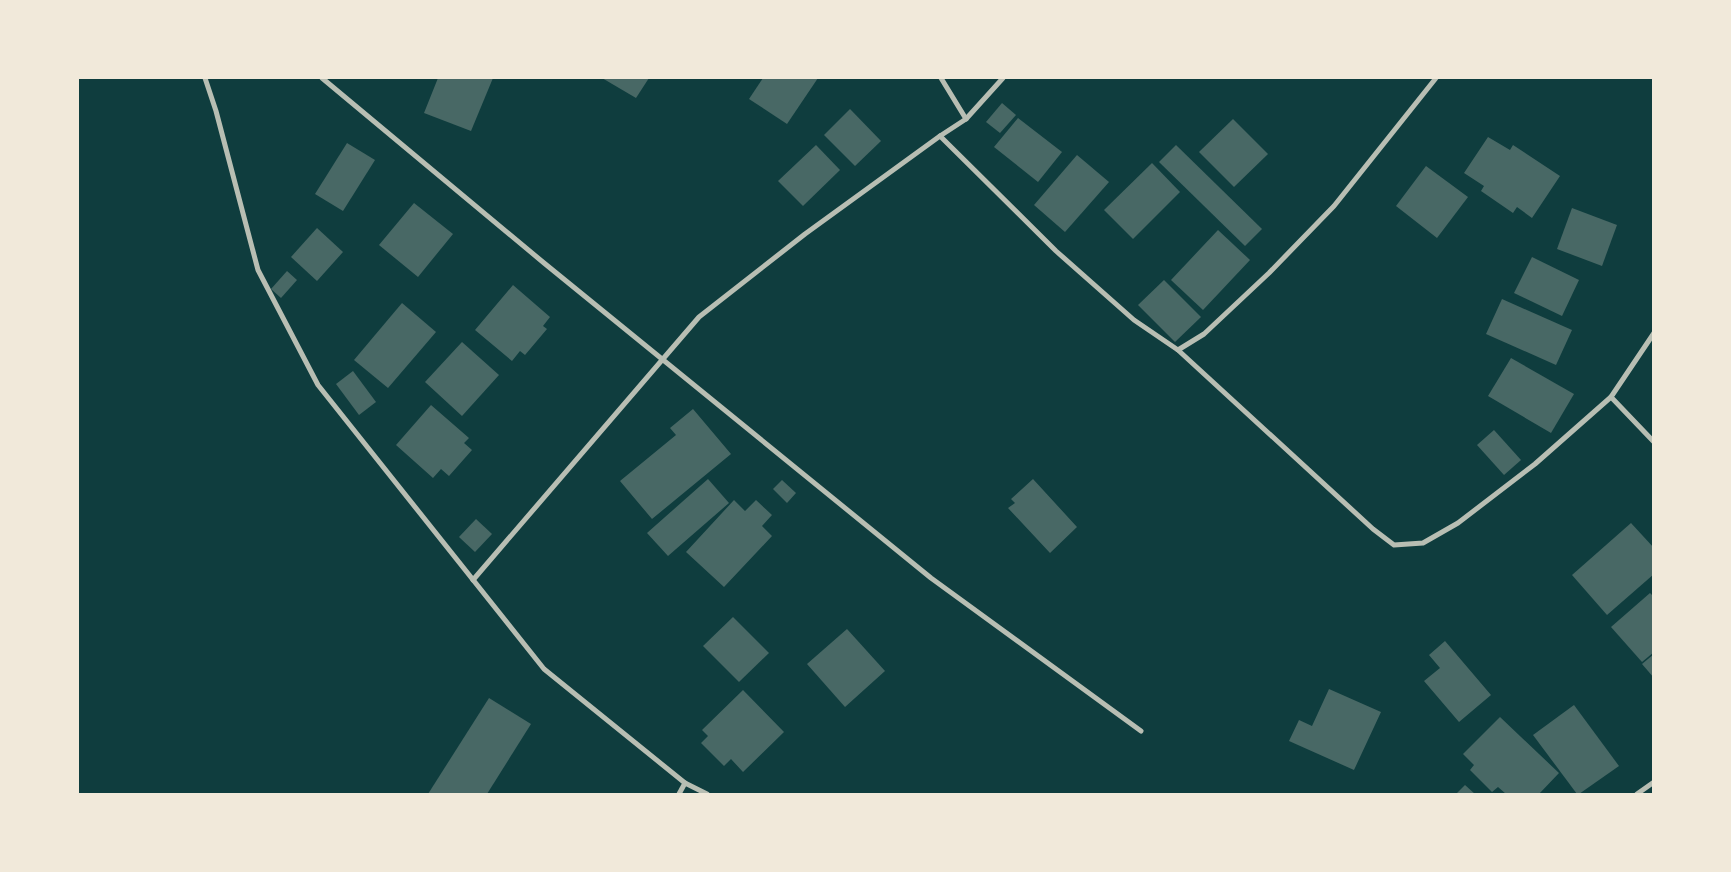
<svg xmlns="http://www.w3.org/2000/svg" width="1731" height="872" viewBox="0 0 1731 872" font-family="Helvetica,sans-serif">
  <rect width="100%" height="100%" fill="#0f3d3e"/>
  <g fill="#486865">
    <path d="M 438,78 L 493,78 L 471,131 L 424,113 Z"/>
    <path d="M 602,78 L 649,78 L 636,98 Z"/>
    <path d="M 763,78 L 818,78 L 787,124 L 749,99 Z"/>
    <path d="M 1002,103 L 1016,115 L 1000,133 L 986,122 Z"/>
    <path d="M 850,109 L 881,141 L 855,166 L 824,135 Z"/>
    <path d="M 1018,118 L 1062,152 L 1038,182 L 994,147 Z"/>
    <path d="M 1233,119 L 1268,154 L 1234,187 L 1199,152 Z"/>
    <path d="M 1488,137 L 1510,150 L 1513,145 L 1560,176 L 1532,218 L 1517,207 L 1513,213 L 1481,191 L 1484,186 L 1464,173 Z"/>
    <path d="M 347,143 L 375,160 L 343,211 L 315,194 Z"/>
    <path d="M 816,145 L 840,170 L 803,206 L 778,181 Z"/>
    <path d="M 1176,145 L 1262,229 L 1245,246 L 1159,162 Z"/>
    <path d="M 1077,155 L 1109,182 L 1065,232 L 1034,205 Z"/>
    <path d="M 1152,163 L 1180,192 L 1133,239 L 1104,210 Z"/>
    <path d="M 1426,166 L 1468,197 L 1437,238 L 1396,206 Z"/>
    <path d="M 414,203 L 453,234 L 418,277 L 379,245 Z"/>
    <path d="M 1572,208 L 1617,225 L 1602,266 L 1557,249 Z"/>
    <path d="M 317,228 L 343,252 L 317,281 L 291,257 Z"/>
    <path d="M 1218,230 L 1250,260 L 1203,310 L 1171,280 Z"/>
    <path d="M 1532,257 L 1579,280 L 1562,316 L 1514,293 Z"/>
    <path d="M 287,271 L 297,280 L 281,298 L 271,289 Z"/>
    <path d="M 1164,280 L 1201,317 L 1175,342 L 1138,305 Z"/>
    <path d="M 513,285 L 550,317 L 543,326 L 547,329 L 525,355 L 520,351 L 512,361 L 475,330 Z"/>
    <path d="M 1502,299 L 1572,330 L 1556,365 L 1486,334 Z"/>
    <path d="M 402,303 L 436,332 L 388,388 L 354,360 Z"/>
    <path d="M 462,342 L 499,375 L 462,416 L 425,382 Z"/>
    <path d="M 1511,358 L 1574,394 L 1551,433 L 1488,396 Z"/>
    <path d="M 353,371 L 376,402 L 359,415 L 336,384 Z"/>
    <path d="M 431,405 L 469,438 L 464,443 L 472,450 L 449,476 L 441,469 L 433,478 L 396,445 Z"/>
    <path d="M 693,409 L 731,454 L 652,519 L 620,481 L 676,435 L 670,428 Z"/>
    <path d="M 1494,430 L 1521,460 L 1504,475 L 1477,445 Z"/>
    <path d="M 708,479 L 729,503 L 668,556 L 647,533 Z"/>
    <path d="M 1033,479 L 1077,527 L 1050,553 L 1008,508 L 1015,503 L 1011,499 Z"/>
    <path d="M 782,480 L 796,493 L 787,503 L 773,489 Z"/>
    <path d="M 734,500 L 745,511 L 756,500 L 772,515 L 762,526 L 772,536 L 724,587 L 686,552 Z"/>
    <path d="M 476,519 L 492,534 L 475,552 L 459,537 Z"/>
    <path d="M 1631,523 L 1654,548 L 1654,574 L 1607,615 L 1572,575 Z"/>
    <path d="M 1650,593 L 1654,597 L 1654,652 L 1642,662 L 1611,627 Z"/>
    <path d="M 733,617 L 769,653 L 739,682 L 703,646 Z"/>
    <path d="M 847,629 L 885,671 L 845,707 L 807,664 Z"/>
    <path d="M 1445,641 L 1491,695 L 1459,722 L 1424,681 L 1440,668 L 1429,655 Z"/>
    <path d="M 1654,654 L 1654,678 L 1642,664 Z"/>
    <path d="M 1329,689 L 1381,712 L 1354,770 L 1289,741 L 1299,720 L 1312,726 Z"/>
    <path d="M 743,690 L 784,732 L 743,772 L 731,759 L 724,766 L 701,743 L 708,736 L 702,730 Z"/>
    <path d="M 489,698 L 531,724 L 487,794 L 428,794 Z"/>
    <path d="M 1574,705 L 1619,766 L 1579,794 L 1577,794 L 1533,735 Z"/>
    <path d="M 1500,717 L 1559,773 L 1539,794 L 1506,794 L 1498,787 L 1492,792 L 1470,770 L 1474,765 L 1463,754 Z"/>
    <path d="M 1465,785 L 1475,794 L 1456,794 Z"/>
  </g>
  <g fill="none" stroke-linecap="round" stroke-linejoin="round">
    <g stroke="#b8beb3" stroke-width="5">
      <path d="M 205,78 L 216,111 L 258,270 L 318,385 L 544,669 L 685,783 L 707,794"/>
      <path d="M 322,78 L 544,263 L 931,578 L 1141,731"/>
      <path d="M 941,78 L 966,119"/>
      <path d="M 940,136 L 1056,251 L 1134,320 L 1178,350 L 1204,334 L 1269,273 L 1334,206 L 1436,78"/>
      <path d="M 1654,333 L 1611,397 L 1654,442"/>
      <path d="M 1178,350 L 1373,529 L 1394,545 L 1423,543 L 1458,523 L 1535,464 L 1611,397"/>
      <path d="M 473,580 L 699,317 L 805,234 L 940,136 L 966,119 L 1003,78"/>
      <path d="M 679,794 L 685,783"/>
      <path d="M 1637,794 L 1654,782"/>
    </g>
  </g>
  <rect width="1731" height="872" fill="none" stroke="#f1e9da" stroke-width="158"/>
</svg>
